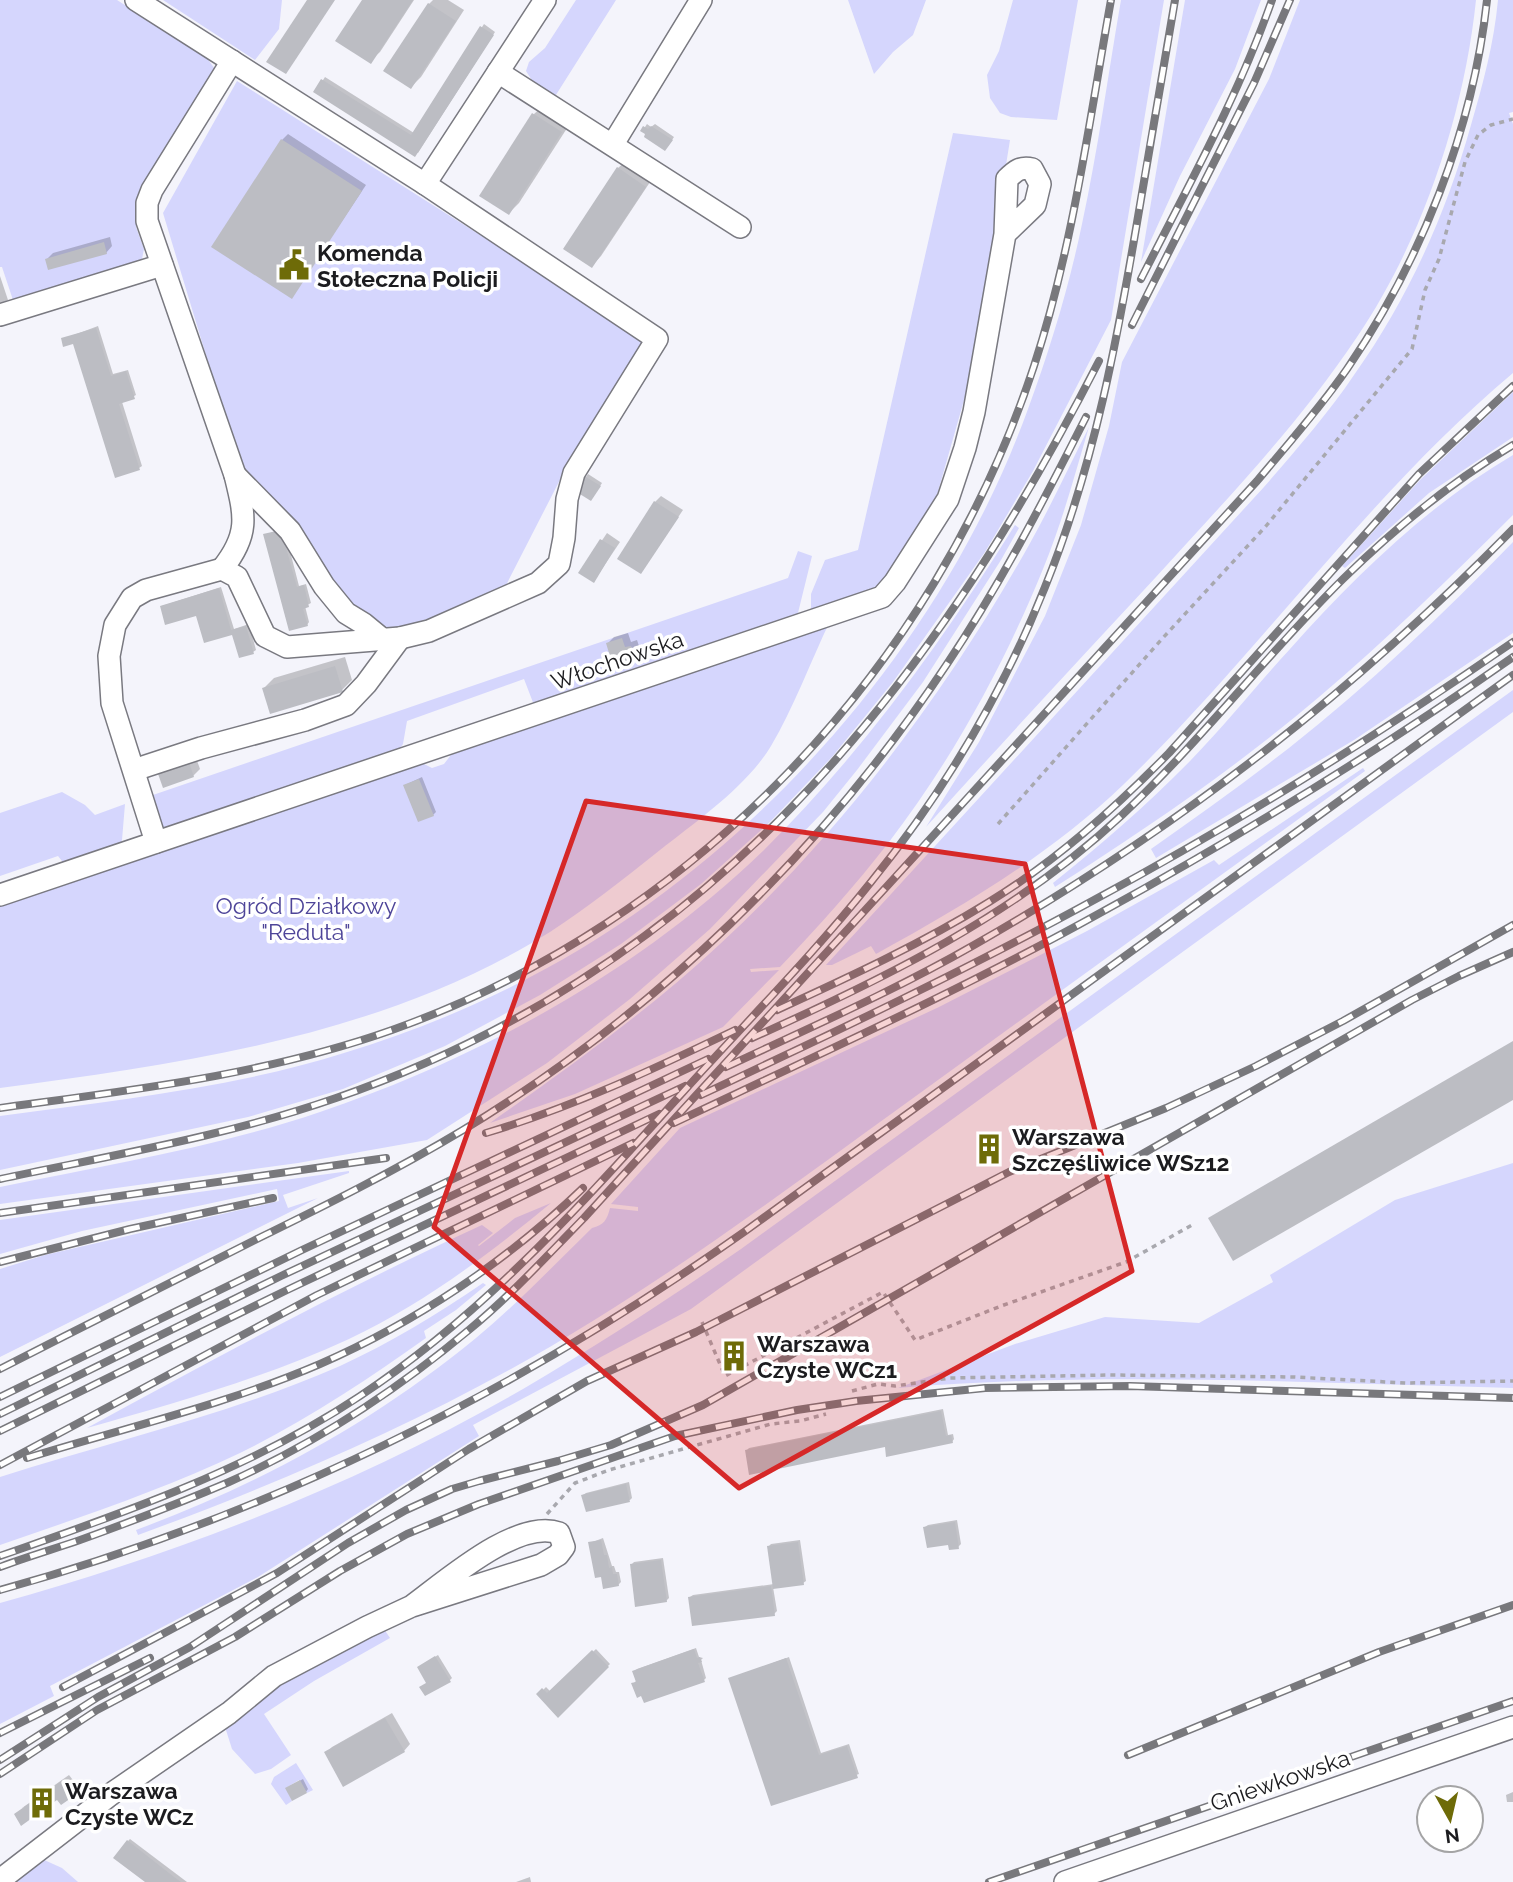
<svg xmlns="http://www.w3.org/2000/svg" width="1513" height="1882" viewBox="0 0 1513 1882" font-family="Raleway,sans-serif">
  <rect width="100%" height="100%" fill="#f4f4fb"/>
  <g fill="#d5d6fd">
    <path d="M 0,0 L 117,0 L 207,58 L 217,72 L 140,198 L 136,227 L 144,249 L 141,264 L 14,303 L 2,267 L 0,267 Z"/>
    <path d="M 163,0 L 282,0 L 279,29 L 255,60 Z"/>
    <path d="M 576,0 L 616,0 L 554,98 L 533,82 L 526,71 L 529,62 L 545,48 Z"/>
    <path d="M 848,0 L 926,0 L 913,35 L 893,52 L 874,74 Z"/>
    <path d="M 1013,0 L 1078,0 L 1057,120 L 1011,117 L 1000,113 L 990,98 L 987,75 L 999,51 Z"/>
    <path d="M 1121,0 L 1164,0 L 1111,320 L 1033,471 L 985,552 L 893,682 L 832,757 L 770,822 L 701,884 L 621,944 L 540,995 L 445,1046 L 343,1089 L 248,1117 L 0,1170 L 0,1116 C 115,1100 233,1088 344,1053 C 453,1020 558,970 650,903 C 818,781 957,605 1028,409 C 1050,349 1069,287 1082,224 C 1098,150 1108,75 1121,0 Z"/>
    <path d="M 1185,0 L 1261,0 L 1235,69 L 1180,176 L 1141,262 Z"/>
    <path d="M 1300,0 L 1476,0 C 1464,115 1422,241 1357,337 C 1299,424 1226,500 1156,577 C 1079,660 1002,743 926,827 L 979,742 L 1045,616 L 1081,525 L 1109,426 L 1122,362 L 1269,79 Z"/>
    <path d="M 1498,0 L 1513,0 L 1513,112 L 1509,113 L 1513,124 L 1513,373 C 1368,495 1260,652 1124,784 C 1051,854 965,905 876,954 L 871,946 L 832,965 L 826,965 L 1264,487 C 1295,451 1327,415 1354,375 C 1408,299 1446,214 1471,125 C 1483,84 1494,43 1498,0 Z"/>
    <path d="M 237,81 L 647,341 L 565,470 L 502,593 L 390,632 L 354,608 L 288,519 L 241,471 L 163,213 Z"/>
    <path d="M 953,133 L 1010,140 L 976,352 L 973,359 L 974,365 L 935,502 L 875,592 L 811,616 L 811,594 L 825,560 L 858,550 Z"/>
    <path d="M 1513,392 L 1513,437 L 1429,493 L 1345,568 L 1342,566 L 1420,480 Z"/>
    <path d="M 1089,427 C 1075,474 1062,523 1043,569 C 1004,665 952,760 889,842 C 855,886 818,927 780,967 L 750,969 L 751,972 L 779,970 L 723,1027 L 575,1094 L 490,1123 C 569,1067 648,1011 719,945 C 844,829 946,693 1029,545 C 1051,506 1069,466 1089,427 Z"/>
    <path d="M 1513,455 L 1513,515 C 1450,578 1386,640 1319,697 C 1237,767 1146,829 1055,887 L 1053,883 C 1102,844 1148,804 1191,760 C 1226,724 1257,685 1290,649 C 1355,576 1428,505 1513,455 Z"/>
    <path d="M 1015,525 L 1019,528 L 1001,560 L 923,682 L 857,770 L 823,812 L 710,929 L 630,999 L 547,1063 L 427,1140 L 298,1163 L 0,1204 L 0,1187 C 107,1165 217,1147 320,1112 C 483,1057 640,970 764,850 C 862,753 942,642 1015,525 Z"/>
    <path d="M 1513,542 L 1513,633 L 1354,740 L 1156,858 L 1151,849 C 1198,816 1244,783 1289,748 C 1369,685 1442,615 1513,542 Z"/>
    <path d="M 798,551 L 812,556 L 796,621 L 534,705 L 524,679 L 407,721 L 403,744 L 394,757 L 163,833 L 150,796 L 788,578 Z"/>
    <path d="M 830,621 C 811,661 793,709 771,746 C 747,786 697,821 660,850 C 624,879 588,907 550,932 C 385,1035 188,1063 0,1088 L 0,904 L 420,762 L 432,768 L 444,764 L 454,751 Z"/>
    <path d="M 1513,690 L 1513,712 L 691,1309 L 473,1425 L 479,1436 L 258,1577 L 50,1686 L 54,1696 L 0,1724 L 0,1603 C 181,1553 360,1483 523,1389 C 598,1345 670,1298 741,1249 Z"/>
    <path d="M 1363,768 L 1365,771 C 1210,883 1054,996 898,1109 C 772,1200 647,1294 511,1369 C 391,1435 266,1488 138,1535 L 136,1530 C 260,1484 374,1422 476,1338 C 517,1304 554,1265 592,1228 C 604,1225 607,1220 610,1208 L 638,1211 L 638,1207 L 611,1204 L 680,1128 L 939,1007 L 1087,931 L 1214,860 L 1219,865 Z"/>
    <path d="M 62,792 L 85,805 L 95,815 L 125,804 L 122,840 L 118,850 L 66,866 L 58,856 L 0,876 L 0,813 Z"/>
    <path d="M 1513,1163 L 1513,1388 C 1308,1383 1103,1371 898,1388 L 1015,1344 L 1105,1317 L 1199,1323 L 1273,1282 L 1270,1275 L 1395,1200 Z"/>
    <path d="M 349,1171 L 349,1173 L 283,1195 L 288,1208 L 318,1198 L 0,1357 L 0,1269 L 45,1255 L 279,1201 L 277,1189 L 82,1231 L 0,1254 L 0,1220 Z"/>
    <path d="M 551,1203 C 488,1255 423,1304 349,1339 C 264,1378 176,1403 87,1428 C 217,1357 347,1287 482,1225 L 493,1233 L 478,1245 L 479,1246 L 515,1218 Z"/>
    <path d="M 483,1283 L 486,1285 L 456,1310 L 424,1331 L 426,1338 C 367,1380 305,1421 240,1453 C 162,1490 81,1517 0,1545 L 0,1477 C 113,1441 231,1414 340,1366 C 390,1343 438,1314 483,1283 Z"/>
    <path d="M 384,1629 L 390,1638 L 314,1681 L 264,1714 L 291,1755 L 271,1769 L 255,1774 L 232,1749 L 225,1727 L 265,1694 L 376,1631 Z"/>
    <path d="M 296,1763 L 313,1790 L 307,1793 L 299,1780 L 286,1788 L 292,1801 L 286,1805 L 271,1784 L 274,1777 Z"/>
    <path d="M 42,1859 L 62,1868 L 78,1882 L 12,1882 Z"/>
  </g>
  <g fill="#0003">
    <path d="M 364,0 L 414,0 L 380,52 L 370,61 Z"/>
    <path d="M 433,0 L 448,0 L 464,10 L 421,77 L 411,87 L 429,4 Z"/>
    <path d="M 484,24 L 495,32 L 418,153 L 316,91 L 325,77 L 414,133 Z"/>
    <path d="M 544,105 L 571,122 L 519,203 L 509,213 L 534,114 Z"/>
    <path d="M 647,124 L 651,127 L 655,124 L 674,137 L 668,146 L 643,130 Z"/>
    <path d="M 288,134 L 366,185 L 292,296 L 282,140 Z"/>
    <path d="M 628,159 L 654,176 L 601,256 L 592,266 L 618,168 Z"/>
    <path d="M 110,237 L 112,246 L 106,253 L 47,259 L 53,253 Z"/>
    <path d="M 0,276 L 8,300 L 0,304 Z"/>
    <path d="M 98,326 L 113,374 L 128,370 L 136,395 L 122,402 L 142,466 L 139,468 L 75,341 L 63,339 Z"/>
    <path d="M 588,474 L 602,483 L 593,497 L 577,490 Z"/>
    <path d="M 661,496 L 683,510 L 641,572 L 655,502 Z"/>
    <path d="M 284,528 L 299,586 L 306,584 L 311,603 L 305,606 L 309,622 L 307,625 L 265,535 Z"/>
    <path d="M 607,533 L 620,542 L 594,581 L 580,573 Z"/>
    <path d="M 221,587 L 234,629 L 249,624 L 256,650 L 253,652 L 234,633 L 197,614 L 162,606 Z"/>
    <path d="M 628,633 L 631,642 L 637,640 L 639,646 L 633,652 L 635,658 L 629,664 L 608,643 L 614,637 Z"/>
    <path d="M 345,657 L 352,680 L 342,690 L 264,688 L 274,678 Z"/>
    <path d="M 195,755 L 200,769 L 193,776 L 164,786 Z"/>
    <path d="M 422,777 L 436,812 L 433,815 L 405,785 Z"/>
    <circle cx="992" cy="1147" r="4.5"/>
    <path d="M 743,1344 L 747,1354 L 745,1357 L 723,1354 Z"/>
    <path d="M 943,1409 L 948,1435 L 953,1434 L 954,1439 L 952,1442 L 746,1451 L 749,1448 Z"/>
    <path d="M 629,1482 L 632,1498 L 630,1500 L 583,1495 L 586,1493 Z"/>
    <path d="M 957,1520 L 961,1544 L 958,1547 L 925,1527 L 928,1525 Z"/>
    <path d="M 603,1538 L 612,1566 L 614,1566 L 616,1572 L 619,1572 L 621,1582 L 618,1585 L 602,1575 L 590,1543 Z"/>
    <path d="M 800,1540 L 806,1581 L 803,1583 L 773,1587 L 777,1611 L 774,1614 L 690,1597 L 693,1595 L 774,1584 L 769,1546 L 771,1544 Z"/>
    <path d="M 663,1558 L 669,1598 L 666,1601 L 632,1564 L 634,1562 Z"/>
    <path d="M 696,1648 L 699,1657 L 703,1658 L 701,1660 L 706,1678 L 704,1680 L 633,1684 L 636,1681 L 635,1671 L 637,1669 Z"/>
    <path d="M 596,1649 L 610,1664 L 558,1715 L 539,1694 L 546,1687 L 551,1692 Z"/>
    <path d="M 438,1655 L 452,1678 L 450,1680 L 428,1682 L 422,1665 Z"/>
    <path d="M 789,1657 L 821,1753 L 849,1744 L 859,1774 L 772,1804 L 730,1679 Z"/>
    <path d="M 392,1713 L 410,1744 L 404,1751 L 326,1753 L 332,1747 Z"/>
    <path d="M 69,1775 L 79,1788 L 73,1795 L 22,1808 Z"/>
    <path d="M 303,1779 L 308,1789 L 306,1792 L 290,1786 Z"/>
    <path d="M 1513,1792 L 1513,1802 L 1507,1802 L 1506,1795 Z"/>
    <path d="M 130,1839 L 187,1882 L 148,1882 L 128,1841 Z"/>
    <path d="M 530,1877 L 531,1882 L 516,1882 Z"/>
  </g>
  <g fill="#bcbdc3">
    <path d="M 307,0 L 335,0 L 286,74 L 266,62 Z"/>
    <path d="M 362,0 L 413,0 L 371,64 L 335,41 Z"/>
    <path d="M 428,3 L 456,21 L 411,89 L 383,71 Z"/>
    <path d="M 480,26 L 494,35 L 415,157 L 313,92 L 321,79 L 411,135 Z"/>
    <path d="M 532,113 L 562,132 L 509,215 L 479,196 Z"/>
    <path d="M 643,126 L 648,129 L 651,126 L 673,140 L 665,151 L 644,137 L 645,134 L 640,131 Z"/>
    <path d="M 281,139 L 362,191 L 292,299 L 211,247 Z"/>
    <path d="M 617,167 L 646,187 L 592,268 L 563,249 Z"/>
    <path d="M 104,242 L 107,254 L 48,270 L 45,259 Z"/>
    <path d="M 96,328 L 111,376 L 126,371 L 135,399 L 119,404 L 140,470 L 115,478 L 73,344 L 63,347 L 61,338 Z"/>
    <path d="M 584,476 L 601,486 L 591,501 L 575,491 Z"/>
    <path d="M 654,501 L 679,517 L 641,574 L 617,559 Z"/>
    <path d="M 281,530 L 297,587 L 304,585 L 309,607 L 303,609 L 308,626 L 289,631 L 263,534 Z"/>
    <path d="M 600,539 L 615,548 L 594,583 L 578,573 Z"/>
    <path d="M 219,588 L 231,630 L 246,626 L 254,654 L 239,658 L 232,635 L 204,643 L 196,616 L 165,625 L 160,606 Z"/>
    <path d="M 622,638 L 625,647 L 631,646 L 633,654 L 627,656 L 630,665 L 614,670 L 606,643 Z"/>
    <path d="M 335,666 L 343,692 L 270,714 L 262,688 Z"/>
    <path d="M 188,760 L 194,777 L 163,788 L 157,771 Z"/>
    <path d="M 419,779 L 434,816 L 418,822 L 403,785 Z"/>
    <path d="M 1513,1041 L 1513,1100 L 1233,1261 L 1208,1218 Z"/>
    <path d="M 740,1346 L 746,1358 L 727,1367 L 721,1354 Z"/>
    <path d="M 941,1411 L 946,1436 L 951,1435 L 953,1443 L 886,1457 L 885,1447 L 749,1475 L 745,1450 Z"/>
    <path d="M 626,1484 L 630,1502 L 586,1512 L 581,1495 Z"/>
    <path d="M 955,1522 L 959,1549 L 949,1550 L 948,1545 L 927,1548 L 923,1527 Z"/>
    <path d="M 601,1540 L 604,1555 L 607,1555 L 609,1568 L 612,1567 L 613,1574 L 617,1574 L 619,1586 L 603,1589 L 601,1577 L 595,1578 L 588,1542 Z"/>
    <path d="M 798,1542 L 804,1585 L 773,1589 L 767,1546 Z"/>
    <path d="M 661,1560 L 667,1602 L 635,1607 L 630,1564 Z"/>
    <path d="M 771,1586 L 775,1616 L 692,1626 L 688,1597 Z"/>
    <path d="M 694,1649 L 697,1658 L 700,1657 L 702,1662 L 698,1663 L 705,1682 L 644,1703 L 641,1696 L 637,1698 L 631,1683 L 636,1682 L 632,1671 Z"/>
    <path d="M 592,1650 L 609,1667 L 558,1718 L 536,1694 L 542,1688 L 547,1693 Z"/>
    <path d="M 435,1656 L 451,1682 L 425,1696 L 419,1687 L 426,1683 L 417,1667 Z"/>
    <path d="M 786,1658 L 819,1755 L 847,1746 L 858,1778 L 771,1806 L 728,1678 Z"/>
    <path d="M 385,1718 L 405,1752 L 343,1787 L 324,1752 Z"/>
    <path d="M 63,1780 L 74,1796 L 61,1805 L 57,1800 L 21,1826 L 14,1814 Z"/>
    <path d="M 300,1780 L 307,1793 L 292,1801 L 285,1788 Z"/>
    <path d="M 127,1840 L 174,1877 L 181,1882 L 145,1882 L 113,1858 Z"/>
  </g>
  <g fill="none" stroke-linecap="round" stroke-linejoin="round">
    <g stroke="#797980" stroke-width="24">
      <g id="minor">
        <path d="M 136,0 L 425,184 L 657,339 L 574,473 L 567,499 L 564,538 L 559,564 L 538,583 L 429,631 L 400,638 L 287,647 L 265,636 L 237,577 L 222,569 L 146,590 L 132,598 L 115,625 L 109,656 L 112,703 L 156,842"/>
        <path d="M 498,72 L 740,227"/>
        <path d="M 613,144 L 701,0"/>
        <path d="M 425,184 L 545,0"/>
        <path d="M 0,315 L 162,265"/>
        <path d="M 235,475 L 290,531 L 324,586 L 346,613 L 364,624 L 381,638"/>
        <path d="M 222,569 C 250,534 245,516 235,475 L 147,221 L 147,203 L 152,190 L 232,61"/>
        <path d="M 134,770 L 201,748 L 305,720 L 346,705 L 366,684 L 400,638"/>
        <path d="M 0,895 L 882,597 L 895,582 L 948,499 L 965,448 L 974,412 L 1005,234 L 1007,179 C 1015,171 1021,166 1032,169 L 1040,184 L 1035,205 L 1005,234"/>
        <path d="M 0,1880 L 114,1792 L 229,1713 L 274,1676 L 367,1627 L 412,1606 L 541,1565 L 558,1555 L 564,1547 L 559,1533 C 517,1518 445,1582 412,1606"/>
        <path d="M 1065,1882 L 1513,1727"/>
      </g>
    </g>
    <g stroke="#a8a8ae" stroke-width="3.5" stroke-dasharray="5 5" stroke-linecap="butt">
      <path d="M 998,824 L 1161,640 L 1266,526 L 1412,349 L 1425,290 L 1439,259 L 1465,162 L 1478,135 L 1491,125 L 1513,119"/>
      <path d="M 702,1322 L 725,1376 L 883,1292 L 915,1340 L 1001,1306 L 1126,1262 L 1192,1225"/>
      <path d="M 852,1391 L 878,1384 L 895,1386 L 950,1378 L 1110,1375 L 1294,1377 L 1406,1383 L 1513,1381"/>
      <path d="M 547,1514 L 575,1483 L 609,1470 L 771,1424 L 800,1421 L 826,1414"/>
    </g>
    <use href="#minor" stroke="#fff" stroke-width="21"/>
    <g stroke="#78787c" stroke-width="8">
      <g id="rail">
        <path d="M 1141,279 C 1187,188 1238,97 1272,0"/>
        <path d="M 1132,325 L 1254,83 L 1290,0"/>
        <path d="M 777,1010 C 849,977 921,944 989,902 C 1056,861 1114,809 1169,753 L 1419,474 L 1513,386"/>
        <path d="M 752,1038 C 884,979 1015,915 1122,815 C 1201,741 1266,655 1343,579 C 1395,528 1451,482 1513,445"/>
        <path d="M 726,1067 C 809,1028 894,991 974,945 C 1176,830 1350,695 1513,529"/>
        <path d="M 701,1095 C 833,1033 966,970 1094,900 C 1239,822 1378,735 1513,642"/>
        <path d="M 0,1108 C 132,1090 265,1075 392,1030 C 695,922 934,670 1034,366 C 1073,247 1089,122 1111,0"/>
        <path d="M 674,1123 C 817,1055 962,990 1100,913 C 1242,835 1380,750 1513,657"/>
        <path d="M 486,1133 C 573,1107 654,1069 735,1030"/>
        <path d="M 0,1179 C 113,1155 227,1136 336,1098 C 704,971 927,697 1099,361"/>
        <path d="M 0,1213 L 386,1158"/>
        <path d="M 0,1262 L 130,1229 L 273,1198"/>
        <path d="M 0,1369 C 84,1326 168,1284 253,1241 C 324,1206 395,1171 463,1130 C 655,1014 824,850 947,664 C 1000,585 1043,502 1086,417"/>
        <path d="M 0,1397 L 302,1250 L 708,1059"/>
        <path d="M 0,1414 L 281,1276 L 685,1086"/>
        <path d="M 0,1431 L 287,1290 L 659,1114"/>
        <path d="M 27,1458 C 124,1428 225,1405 320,1364 C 416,1322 507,1261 583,1188"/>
        <path d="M 0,1465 L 317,1295 L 633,1143"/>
        <path d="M 0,1556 C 124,1513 250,1469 360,1396 C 488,1311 582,1203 684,1091 C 747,1021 813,955 871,882 C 943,793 1003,693 1045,587 C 1095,464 1118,336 1140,205 C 1151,137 1164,68 1175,0"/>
        <path d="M 0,1567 C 26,1557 54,1549 80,1540 C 130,1522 180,1503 229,1482 C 316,1443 397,1390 470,1329 C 511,1295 547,1256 584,1218 L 1257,481 C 1288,444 1320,408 1347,369 C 1421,261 1473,130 1487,0"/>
        <path d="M 0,1590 C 268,1516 517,1392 744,1232 L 1513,675"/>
        <path d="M 63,1687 L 277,1573 L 469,1449 L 587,1381 L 696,1332 L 1009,1172 L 1166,1108 L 1256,1066 L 1343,1021 L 1513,925"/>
        <path d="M 0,1733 L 150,1658"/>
        <path d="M 1128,1755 L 1379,1652 L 1513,1605"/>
        <path d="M 0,1760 L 98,1697 L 190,1647 L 348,1543 L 406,1510 L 452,1489 L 479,1481 L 558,1461 L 611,1445 L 703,1405 L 1412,1000 L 1459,976 L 1513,952"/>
        <path d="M 0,1774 L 97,1710 L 235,1637 L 340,1571 L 407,1534 L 479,1504 L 675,1436 L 797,1410 L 856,1401 L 985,1388 L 1130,1386 L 1513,1398"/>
        <path d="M 989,1882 L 1513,1701"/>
      </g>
    </g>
    <use href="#rail" stroke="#fff" stroke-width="5" stroke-dasharray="16" stroke-linecap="butt"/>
  </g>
  <path fill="#d62828" fill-opacity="0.2" stroke="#d62828" stroke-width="5" stroke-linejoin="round" d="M 586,801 L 1025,864 L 1132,1271 L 739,1488 L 434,1227 Z"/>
  <defs>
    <g id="civic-bare" transform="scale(2.415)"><path d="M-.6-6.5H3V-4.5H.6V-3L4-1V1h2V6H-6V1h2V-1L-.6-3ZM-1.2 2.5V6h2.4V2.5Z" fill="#6e6b08" stroke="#fff" stroke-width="2.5" paint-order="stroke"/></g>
    <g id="building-bare" transform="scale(2.415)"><path d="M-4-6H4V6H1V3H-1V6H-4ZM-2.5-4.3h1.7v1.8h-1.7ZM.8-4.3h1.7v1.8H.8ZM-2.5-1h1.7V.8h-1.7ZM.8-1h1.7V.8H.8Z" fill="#6e6b08" stroke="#fff" stroke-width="2.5" paint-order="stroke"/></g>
  </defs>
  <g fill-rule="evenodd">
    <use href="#civic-bare" x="294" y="265"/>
    <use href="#building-bare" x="989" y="1149"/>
    <use href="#building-bare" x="734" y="1356"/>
    <use href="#building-bare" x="42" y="1803"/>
  </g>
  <g text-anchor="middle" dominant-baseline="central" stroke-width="7" stroke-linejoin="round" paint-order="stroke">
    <g font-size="23" font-weight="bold" fill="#1c1c1f" stroke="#fff" text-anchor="start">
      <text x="317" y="252">Komenda<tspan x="317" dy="26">Stołeczna Policji</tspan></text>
      <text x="1012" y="1136">Warszawa<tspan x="1012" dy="26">Szczęśliwice WSz12</tspan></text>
      <text x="757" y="1343">Warszawa<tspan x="757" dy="26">Czyste WCz1</tspan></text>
      <text x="65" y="1790">Warszawa<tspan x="65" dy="26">Czyste WCz</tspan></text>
    </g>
    <g font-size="23" fill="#1c1c1f" stroke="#fff">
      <text transform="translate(617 660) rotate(-19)">Włochowska</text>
      <text transform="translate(1280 1780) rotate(-19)">Gniewkowska</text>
    </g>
    <g font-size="23" fill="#4e4599" stroke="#fff">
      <text x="306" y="905">Ogród Działkowy<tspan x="306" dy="26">"Reduta"</tspan></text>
    </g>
  </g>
  <g transform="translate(1450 1819) rotate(172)"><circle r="33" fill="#ffffff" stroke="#a4a4a5" stroke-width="2"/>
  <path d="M0-5L12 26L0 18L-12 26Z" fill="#6e6b08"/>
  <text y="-10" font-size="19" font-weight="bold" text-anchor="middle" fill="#1c1c1f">N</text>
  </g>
</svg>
